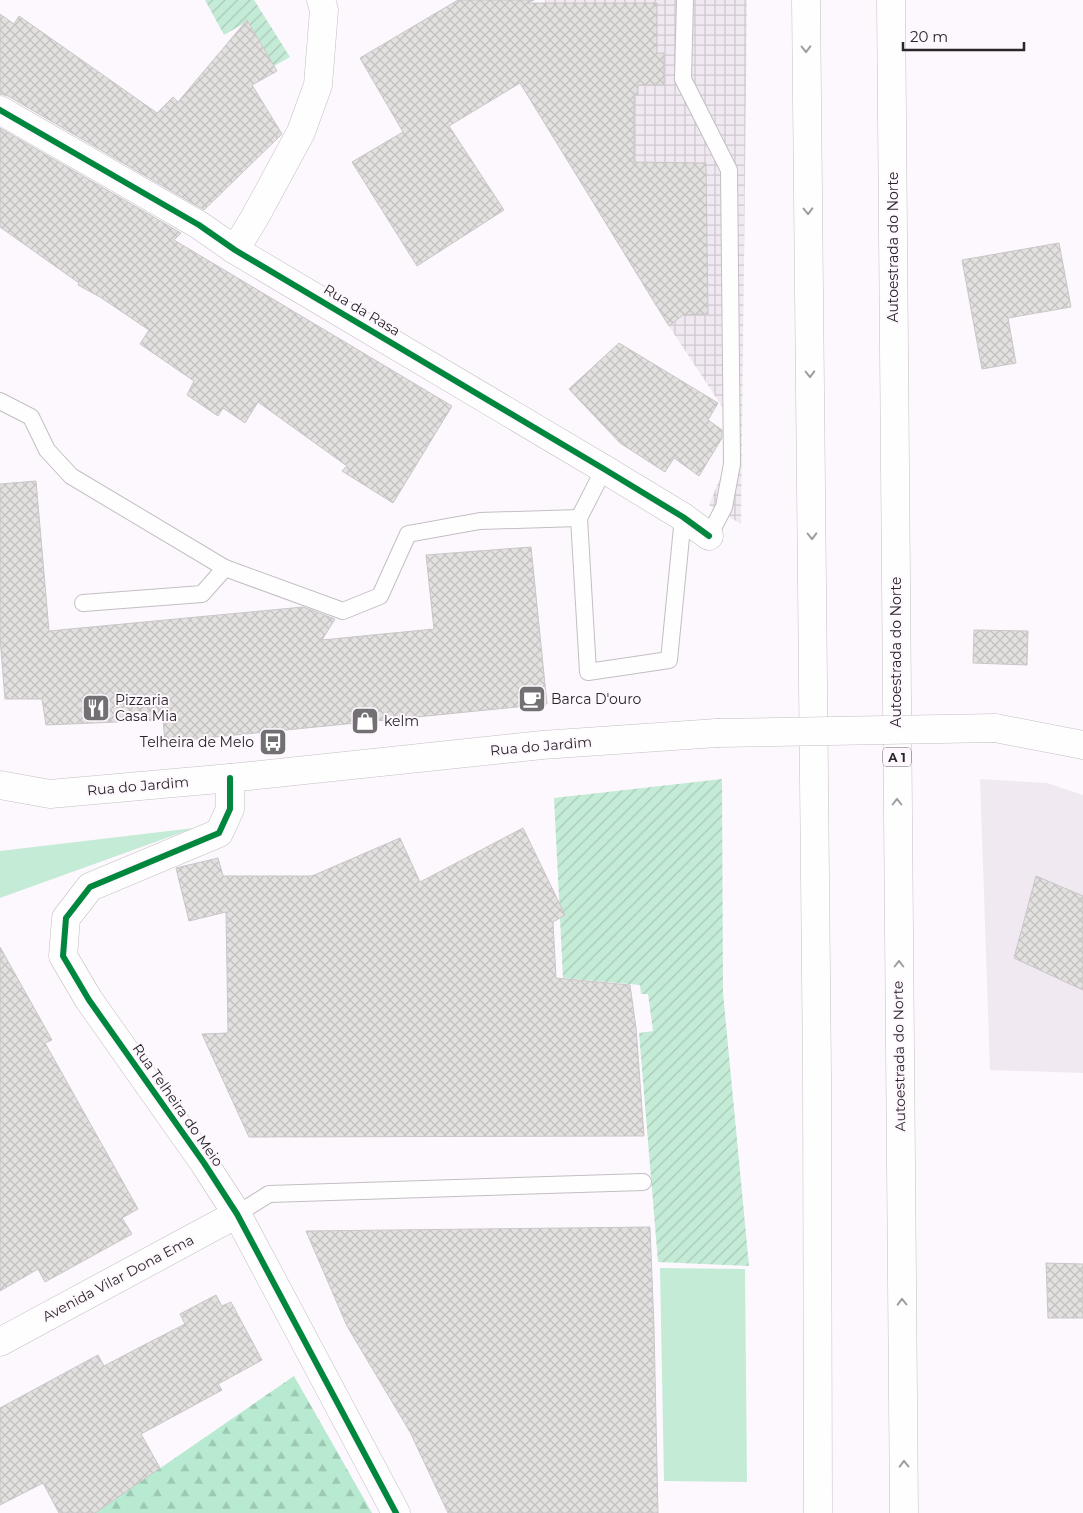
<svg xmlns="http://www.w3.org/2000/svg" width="1083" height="1513" viewBox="0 0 1083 1513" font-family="Montserrat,sans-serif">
  <defs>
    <pattern id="industrial-grid" width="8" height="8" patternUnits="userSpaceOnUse" patternTransform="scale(1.25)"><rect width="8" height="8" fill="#f1e9f2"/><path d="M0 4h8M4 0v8" fill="none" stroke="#cfc8d0"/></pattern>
    <pattern id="forest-firs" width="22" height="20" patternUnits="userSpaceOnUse" patternTransform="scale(1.25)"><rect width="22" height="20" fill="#b7ead0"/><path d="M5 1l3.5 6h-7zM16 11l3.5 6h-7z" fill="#9dc9b3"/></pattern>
    <pattern id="garden-furrows" width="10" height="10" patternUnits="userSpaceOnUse" patternTransform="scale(1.25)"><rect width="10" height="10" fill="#c4ebd6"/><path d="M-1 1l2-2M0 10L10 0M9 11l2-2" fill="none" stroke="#a8c9b8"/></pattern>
    <pattern id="building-cross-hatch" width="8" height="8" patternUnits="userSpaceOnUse" patternTransform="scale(1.25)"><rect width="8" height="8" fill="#e3e0e0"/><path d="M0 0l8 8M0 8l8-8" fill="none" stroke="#c3c0c0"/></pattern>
  </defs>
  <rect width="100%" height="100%" fill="#fdf8fd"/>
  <path fill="#f1e9f2" d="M 980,779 L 1047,783 L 1083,795 L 1083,1073 L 990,1070 Z"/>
  <path fill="url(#industrial-grid)" d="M 545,0 L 747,0 L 741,524 L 709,505 L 723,471 L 727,414 L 657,308 L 520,83 L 540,42 Z"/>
  <g fill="#c4ebd6">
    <path d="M 194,828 L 0,898 L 0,851 Z"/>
    <path d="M 660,1268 L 745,1269 L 747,1482 L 664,1481 Z"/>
  </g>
  <path fill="url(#forest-firs)" d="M 294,1376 L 372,1513 L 95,1513 Z"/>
  <g fill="url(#garden-furrows)">
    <path d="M 205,0 L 254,0 L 290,57 L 274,66 L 248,21 L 224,35 Z"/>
    <path d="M 722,779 L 723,993 L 749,1266 L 658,1262 L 639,1033 L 653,1031 L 648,994 L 641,994 L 640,985 L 563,978 L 554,798 Z"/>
  </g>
  <g fill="url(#building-cross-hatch)" stroke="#cac6c8">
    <path d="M 458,0 L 534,0 L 528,3 L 657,3 L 657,53 L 664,53 L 664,85 L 638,85 L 638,95 L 634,95 L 634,162 L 706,163 L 708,314 L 683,315 L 669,326 L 520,83 L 449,126 L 504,210 L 417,266 L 352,162 L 403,132 L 360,58 Z"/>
    <path d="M 0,14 L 14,24 L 19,16 L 157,113 L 173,97 L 178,102 L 247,20 L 277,71 L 252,85 L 282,134 L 204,210 L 8,96 L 0,94 Z"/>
    <path d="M 0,128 L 181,233 L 174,240 L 452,406 L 393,503 L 342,471 L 347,466 L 258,402 L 245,423 L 223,408 L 218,416 L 187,395 L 194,381 L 140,344 L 149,330 L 100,297 L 78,285 L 79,283 L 0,227 Z"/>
    <path d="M 1059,243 L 1071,307 L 1008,318 L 1016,363 L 982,369 L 962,260 Z"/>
    <path d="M 619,343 L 718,403 L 708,420 L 722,430 L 722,438 L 699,476 L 674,458 L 665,472 L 620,443 L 569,389 Z"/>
    <path d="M 36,481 L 49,631 L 303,607 L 335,619 L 322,640 L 434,629 L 426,555 L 531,547 L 547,704 L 165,742 L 163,720 L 46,725 L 42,699 L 5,699 L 0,638 L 0,484 Z"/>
    <path d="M 974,630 L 1028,631 L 1027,665 L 973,663 Z"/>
    <path d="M 523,828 L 565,915 L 553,922 L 556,978 L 630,985 L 636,1028 L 644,1136 L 249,1137 L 202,1034 L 228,1033 L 226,912 L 189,921 L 176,868 L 218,858 L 223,876 L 312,876 L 400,838 L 420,882 Z"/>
    <path d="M 1036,876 L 1083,896 L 1083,990 L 1014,958 Z"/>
    <path d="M 0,947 L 52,1040 L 45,1043 L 138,1209 L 122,1218 L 132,1234 L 45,1282 L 38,1269 L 0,1291 Z"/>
    <path d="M 650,1227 L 654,1327 L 658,1513 L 448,1513 L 410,1432 L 347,1326 L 306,1231 Z"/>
    <path d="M 1046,1263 L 1083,1264 L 1083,1318 L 1048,1318 Z"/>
    <path d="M 216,1295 L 222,1306 L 231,1302 L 262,1360 L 218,1384 L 222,1390 L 141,1434 L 160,1468 L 95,1513 L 59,1513 L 43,1483 L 0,1505 L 0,1408 L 98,1355 L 104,1366 L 146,1344 L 185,1324 L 180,1314 Z"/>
  </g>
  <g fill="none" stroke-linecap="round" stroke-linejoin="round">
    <g stroke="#c2bfc2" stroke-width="18">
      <g id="service">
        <path d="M 685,0 L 683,79 L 729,170 L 732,464 L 724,507 L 709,536"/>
        <path d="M 0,401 L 31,417 L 47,450 L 71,476 L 225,568 L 343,611 L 380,596 L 408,534 L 480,521 L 579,518"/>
        <path d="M 604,469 L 579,518 L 588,672 L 669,660 L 683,517"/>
        <path d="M 83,603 L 202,594 L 225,568"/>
        <path d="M 237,1214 L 269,1194 L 643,1182"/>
      </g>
    </g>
    <g stroke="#c2bfc2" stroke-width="29">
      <g id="minor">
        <path d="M 0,110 L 199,225 L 235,250 L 604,469 L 683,517 L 709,536"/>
        <path d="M 235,250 L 255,217 L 301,132 L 318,85 L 324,10 L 321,0"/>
        <path d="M 230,778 L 230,809 L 219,833 L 90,887 L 66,918 L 63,956 L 89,1000 L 204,1163 L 237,1214 L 396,1513"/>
        <path d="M 0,1342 L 237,1214"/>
      </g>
    </g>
    <g stroke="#c2bfc2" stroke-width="29">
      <g id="secondary">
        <path d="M 995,728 L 1083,745"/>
        <path d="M 0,785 L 50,794 L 230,778 L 542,745 L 717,733"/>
      </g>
    </g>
    <g stroke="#c2bfc2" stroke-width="29">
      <g id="motorway">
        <path d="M 806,0 L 817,1072 L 818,1513"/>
        <path d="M 891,0 L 904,1513"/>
      </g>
    </g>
    <use href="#service" stroke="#fffeff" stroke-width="16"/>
    <use href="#minor" stroke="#fffeff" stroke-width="28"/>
    <use href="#secondary" stroke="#fffeff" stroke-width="28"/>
    <use href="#motorway" stroke="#fffeff" stroke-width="28"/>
    <g stroke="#c2bfc2" stroke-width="29" stroke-linecap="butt">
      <path id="secondary-bridge" d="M 717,733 L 995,728"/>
    </g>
    <use href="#secondary-bridge" stroke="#fffeff" stroke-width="28"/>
    <g stroke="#fef7fe" stroke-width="9">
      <g id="cycleway">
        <path d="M 0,110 L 199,225 L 235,250 L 604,469 L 683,517 L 709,536"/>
        <path d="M 230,778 L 230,809 L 219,833 L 90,887 L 66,918 L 63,956 L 89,1000 L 204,1163 L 237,1214 L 396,1513"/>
      </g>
    </g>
    <use href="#cycleway" stroke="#00873e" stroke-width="6"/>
  </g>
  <defs><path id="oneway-chevron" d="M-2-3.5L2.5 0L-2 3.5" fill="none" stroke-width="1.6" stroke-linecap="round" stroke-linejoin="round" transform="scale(1.25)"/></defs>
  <g stroke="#9e9d9f">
    <use href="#oneway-chevron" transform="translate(806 49) rotate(89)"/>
    <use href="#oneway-chevron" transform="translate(808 211) rotate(89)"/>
    <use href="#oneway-chevron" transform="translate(810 374) rotate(89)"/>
    <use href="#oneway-chevron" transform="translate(812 536) rotate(89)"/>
    <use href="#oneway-chevron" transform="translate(897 802) rotate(-90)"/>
    <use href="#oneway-chevron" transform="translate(899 964) rotate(-90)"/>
    <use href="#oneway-chevron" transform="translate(902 1302) rotate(-91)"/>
    <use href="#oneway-chevron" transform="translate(904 1464) rotate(-91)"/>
  </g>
  <defs>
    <g id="cafe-square" transform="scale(1.4375)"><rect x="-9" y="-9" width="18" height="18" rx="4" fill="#737073" stroke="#fef7fe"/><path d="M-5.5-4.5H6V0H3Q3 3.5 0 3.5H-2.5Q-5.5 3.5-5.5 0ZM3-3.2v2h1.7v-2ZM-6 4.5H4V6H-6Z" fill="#fff"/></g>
    <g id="restaurant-square" transform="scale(1.4375)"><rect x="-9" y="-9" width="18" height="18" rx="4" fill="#737073" stroke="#fef7fe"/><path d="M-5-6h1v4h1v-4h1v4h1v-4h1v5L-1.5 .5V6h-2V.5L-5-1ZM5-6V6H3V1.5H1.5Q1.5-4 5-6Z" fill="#fff"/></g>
    <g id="shop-square" transform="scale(1.4375)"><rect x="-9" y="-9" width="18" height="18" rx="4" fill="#737073" stroke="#fef7fe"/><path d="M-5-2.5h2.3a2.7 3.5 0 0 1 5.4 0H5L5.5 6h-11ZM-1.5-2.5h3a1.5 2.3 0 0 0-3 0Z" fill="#fff"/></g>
    <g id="bus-square" transform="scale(1.4375)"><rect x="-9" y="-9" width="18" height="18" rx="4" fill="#737073" stroke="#fef7fe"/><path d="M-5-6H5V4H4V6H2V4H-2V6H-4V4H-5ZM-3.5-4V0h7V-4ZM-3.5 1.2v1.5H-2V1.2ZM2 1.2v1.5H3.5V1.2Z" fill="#fff"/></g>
  </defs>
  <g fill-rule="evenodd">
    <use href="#cafe-square" x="532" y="699"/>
    <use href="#restaurant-square" x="96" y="708"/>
    <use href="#shop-square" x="365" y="721"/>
    <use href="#bus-square" x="273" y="742"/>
  </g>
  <g text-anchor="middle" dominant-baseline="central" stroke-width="4" stroke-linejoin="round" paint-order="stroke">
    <rect fill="#fef7fe" stroke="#686569" stroke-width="1" x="883" y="747.5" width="28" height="19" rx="4"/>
    <g font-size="12" font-weight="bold" fill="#282629">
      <text x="897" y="757">A 1</text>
    </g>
    <g font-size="14" fill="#282629" stroke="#fef7fe">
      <text transform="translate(893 247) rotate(-90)">Autoestrada do Norte</text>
      <text transform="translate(362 310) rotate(31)">Rua da Rasa</text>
      <text transform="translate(896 652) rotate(-90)">Autoestrada do Norte</text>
      <text transform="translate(541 746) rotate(-5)">Rua do Jardim</text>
      <text transform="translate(138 786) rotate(-5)">Rua do Jardim</text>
      <text transform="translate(899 1056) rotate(-91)">Autoestrada do Norte</text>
      <text transform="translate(178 1105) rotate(55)">Rua Telheira do Meio</text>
      <text transform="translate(118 1278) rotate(-28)">Avenida Vilar Dona Ema</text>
    </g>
    <g font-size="14" fill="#282629" stroke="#fef7fe" text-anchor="start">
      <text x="551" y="699">Barca D'ouro</text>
      <text x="115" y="700">Pizzaria<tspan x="115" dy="16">Casa Mia</tspan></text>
      <text x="384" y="721">kelm</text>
      <text x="254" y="742" text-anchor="end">Telheira de Melo</text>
    </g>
  </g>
  <path d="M903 42v8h121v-8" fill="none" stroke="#282629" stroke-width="2.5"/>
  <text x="910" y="42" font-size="15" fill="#282629" stroke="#fef7fe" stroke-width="4" paint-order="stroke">20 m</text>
</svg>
